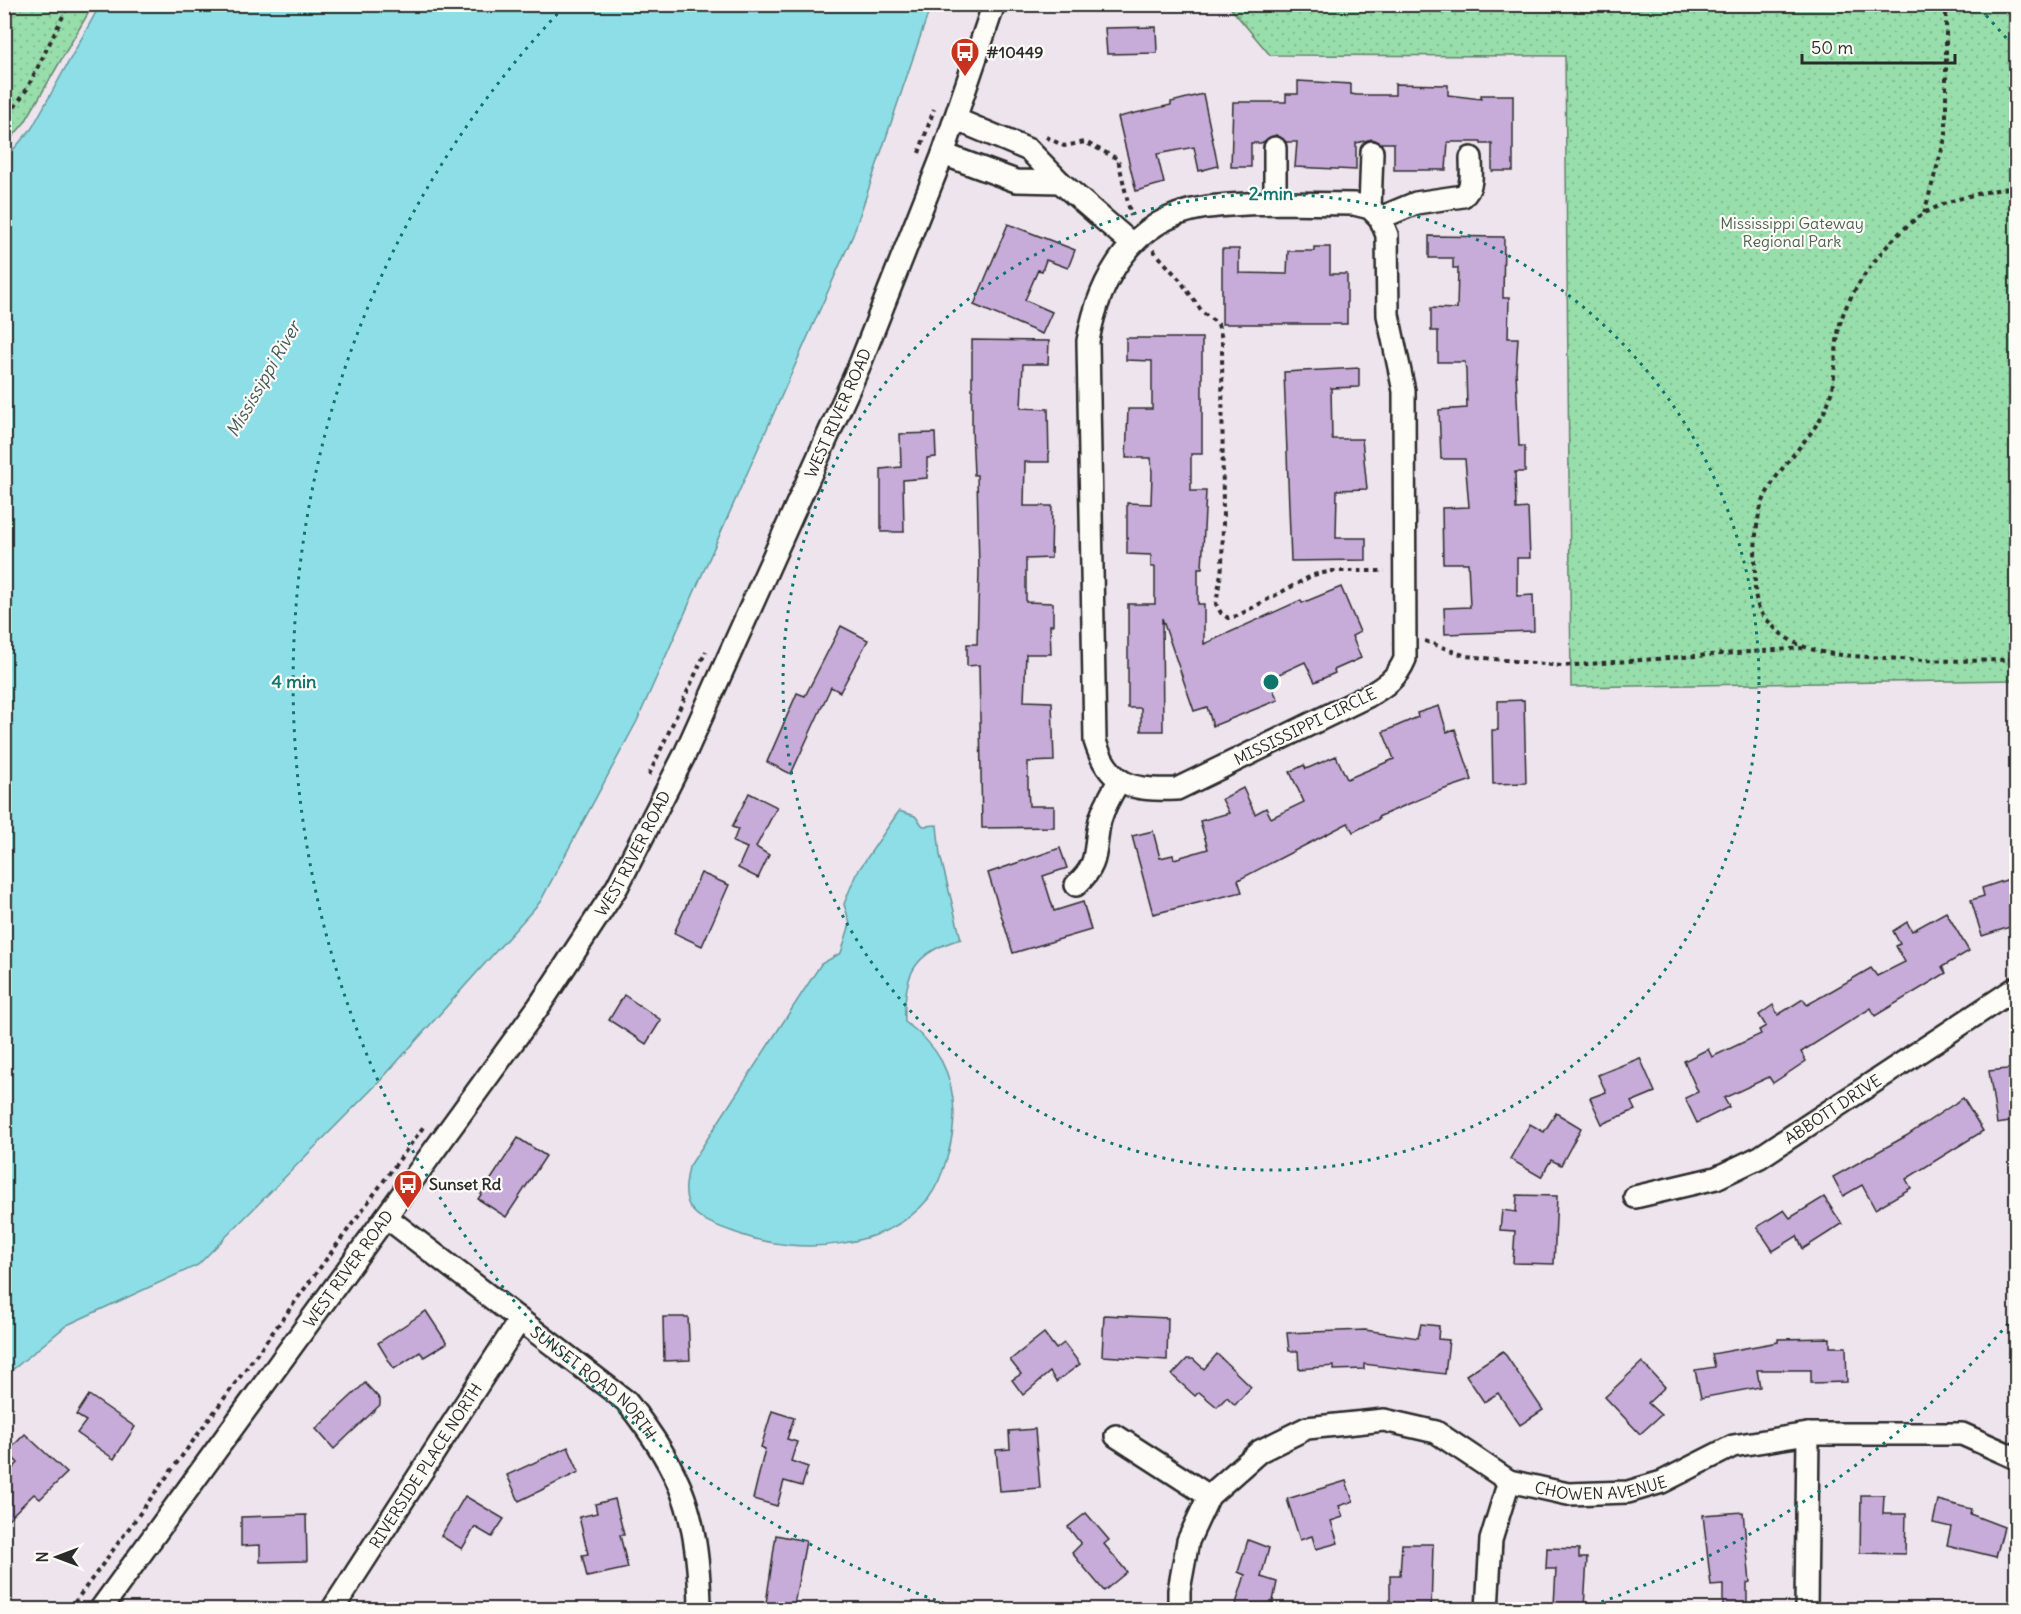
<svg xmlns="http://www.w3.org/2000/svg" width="2021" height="1614" viewBox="0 0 2021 1614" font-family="Delius,sans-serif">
  <defs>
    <pattern id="grass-dots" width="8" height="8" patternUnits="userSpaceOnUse" patternTransform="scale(1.5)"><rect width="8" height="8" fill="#98deab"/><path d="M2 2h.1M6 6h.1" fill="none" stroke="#83bf93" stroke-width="1.8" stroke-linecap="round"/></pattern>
  </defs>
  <rect width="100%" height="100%" fill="#ede4ee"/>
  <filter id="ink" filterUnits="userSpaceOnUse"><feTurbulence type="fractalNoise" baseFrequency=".0167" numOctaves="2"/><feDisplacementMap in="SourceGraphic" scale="12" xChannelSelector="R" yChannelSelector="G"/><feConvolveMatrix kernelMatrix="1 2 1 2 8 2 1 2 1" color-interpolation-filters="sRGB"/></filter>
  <g filter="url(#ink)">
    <g fill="url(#grass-dots)" stroke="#62846b" stroke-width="1.5">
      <path d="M 5,4 L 93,5 L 25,122 L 5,146 Z"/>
      <path d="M 1228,5 L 2016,5 L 2016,680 L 1571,687 L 1565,56 L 1270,55 Z"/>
    </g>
    <g fill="#8ddee6" stroke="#66969b" stroke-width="1.5">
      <path d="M 100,5 L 931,5 L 853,235 L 637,721 L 540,902 L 379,1082 L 198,1265 L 67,1325 L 5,1376 L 5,159 L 32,128 Z"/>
      <path d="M 899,811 L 915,816 L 923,826 L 937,825 L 940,855 L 961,939 C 914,952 903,974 905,1022 C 938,1045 953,1073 954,1113 C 954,1139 944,1178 928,1199 C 886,1250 798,1255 742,1235 C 726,1229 704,1223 693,1211 C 682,1199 686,1181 689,1167 L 821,964 L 841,953 L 850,924 L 844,904 L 856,874 Z"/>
    </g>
    <g fill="#c7abd9" stroke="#2b2b2b" stroke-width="1.5">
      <path d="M 1156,27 L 1157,53 L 1107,54 L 1105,28 Z"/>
      <path d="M 1298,81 L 1351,84 L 1351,94 L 1357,95 L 1395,95 L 1395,84 L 1448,85 L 1448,95 L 1481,99 L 1481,95 L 1513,95 L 1513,171 L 1492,171 L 1492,144 L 1481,144 L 1481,142 L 1448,142 L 1446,170 L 1394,170 L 1394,143 L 1380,143 L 1372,139 L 1356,143 L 1356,170 L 1295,167 L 1297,142 L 1286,142 L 1276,135 L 1261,143 L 1251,143 L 1251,167 L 1231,167 L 1233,102 L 1286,102 L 1286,94 L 1298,94 Z"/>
      <path d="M 1203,94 L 1218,166 L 1199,171 L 1194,147 L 1157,154 L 1164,183 L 1136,191 L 1118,117 L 1171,105 L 1171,102 Z"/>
      <path d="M 1008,224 L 1075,250 L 1068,268 L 1046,260 L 1042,271 L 1038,270 L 1025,300 L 1052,312 L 1042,334 L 974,305 Z"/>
      <path d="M 1429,236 L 1504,237 L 1503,298 L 1509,298 L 1508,338 L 1518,338 L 1516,371 L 1519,446 L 1525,446 L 1525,472 L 1515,472 L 1516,509 L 1528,508 L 1530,558 L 1517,558 L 1517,596 L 1533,595 L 1534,631 L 1445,634 L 1444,608 L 1470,607 L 1468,563 L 1443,563 L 1442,508 L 1469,507 L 1465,459 L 1441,459 L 1439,410 L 1467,408 L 1466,371 L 1465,362 L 1438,362 L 1438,331 L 1431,331 L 1431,308 L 1457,309 L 1458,268 L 1453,268 L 1453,258 L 1429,258 Z"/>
      <path d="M 1314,247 L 1330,247 L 1330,274 L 1347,274 L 1347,324 L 1222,324 L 1222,249 L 1239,249 L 1239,273 L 1287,274 L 1288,251 L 1314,251 Z"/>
      <path d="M 1126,338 L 1202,338 L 1202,454 L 1191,454 L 1191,491 L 1206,491 L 1202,568 L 1198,568 L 1198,604 L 1204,604 L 1204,644 L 1301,600 L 1302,603 L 1341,587 L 1360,632 L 1352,636 L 1361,658 L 1334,670 L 1335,673 L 1315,682 L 1305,662 L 1268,679 L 1278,700 L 1213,726 L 1207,707 L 1194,711 L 1162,618 L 1163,731 L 1141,731 L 1141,708 L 1128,708 L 1128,604 L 1155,604 L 1155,567 L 1151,567 L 1151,555 L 1127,554 L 1127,503 L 1151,504 L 1152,473 L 1151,458 L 1126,458 L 1128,409 L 1152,409 L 1152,361 L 1126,360 Z"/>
      <path d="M 972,340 L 1049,341 L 1048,364 L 1023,364 L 1021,408 L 1048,409 L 1049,462 L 1025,462 L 1024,506 L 1052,506 L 1051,558 L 1026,559 L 1026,602 L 1053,603 L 1053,625 L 1050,625 L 1051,654 L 1026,654 L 1024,701 L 1052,702 L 1054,761 L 1028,762 L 1028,786 L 1029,806 L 1054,806 L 1054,827 L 982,828 L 979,665 L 967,666 L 967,644 L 977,644 L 979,571 L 977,475 L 974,475 L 972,429 Z"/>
      <path d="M 1359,368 L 1359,387 L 1331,388 L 1332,439 L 1362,439 L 1367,489 L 1337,490 L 1336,538 L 1366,538 L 1366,560 L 1291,561 L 1284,372 Z"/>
      <path d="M 935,433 L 936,457 L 927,458 L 927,478 L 903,480 L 904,532 L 881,532 L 881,469 L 901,467 L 900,434 Z"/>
      <path d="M 841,626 L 868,640 L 840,692 L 831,687 L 791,774 L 767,762 L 797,693 L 805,696 Z"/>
      <path d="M 1524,700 L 1526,783 L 1493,784 L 1492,730 L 1498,730 L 1498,701 Z"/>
      <path d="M 1439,706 L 1447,732 L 1455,729 L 1472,780 L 1439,791 L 1378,817 L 1379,819 L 1353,832 L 1348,823 L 1238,880 L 1242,892 L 1153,914 L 1132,836 L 1153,831 L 1160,858 L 1173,855 L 1174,859 L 1208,849 L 1200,821 L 1229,813 L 1222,799 L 1243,788 L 1255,814 L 1266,808 L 1271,818 L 1304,802 L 1290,772 L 1304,765 L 1306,769 L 1336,756 L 1347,779 L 1394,759 L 1383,732 L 1418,717 L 1417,713 Z"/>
      <path d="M 749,793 L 777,807 L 756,847 L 769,855 L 758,878 L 738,868 L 747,848 L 733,842 L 738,829 L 732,827 Z"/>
      <path d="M 1060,848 L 1067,868 L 1043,876 L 1054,911 L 1083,902 L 1091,930 L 1013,953 L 988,873 Z"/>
      <path d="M 701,873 L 729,885 L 702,946 L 674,933 Z"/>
      <path d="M 2009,879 L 2016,904 L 2016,925 L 1982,936 L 1971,900 L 1984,896 L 1982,888 Z"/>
      <path d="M 1946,912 L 1969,951 L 1942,967 L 1946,973 L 1875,1016 L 1871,1008 L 1801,1052 L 1806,1061 L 1773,1083 L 1769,1077 L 1724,1098 L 1729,1107 L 1697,1123 L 1685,1098 L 1698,1092 L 1684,1061 L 1708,1049 L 1712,1057 L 1761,1034 L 1759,1030 L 1766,1026 L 1759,1015 L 1773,1005 L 1778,1015 L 1803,999 L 1807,1005 L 1871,968 L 1877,976 L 1905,962 L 1896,946 L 1900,944 L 1893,931 L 1907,922 L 1912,931 Z"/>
      <path d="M 624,995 L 661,1020 L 646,1044 L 609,1020 Z"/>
      <path d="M 1640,1058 L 1655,1092 L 1631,1102 L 1635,1110 L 1602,1124 L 1590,1098 L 1606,1092 L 1598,1075 Z"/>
      <path d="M 2016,1068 L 2016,1121 L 1997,1124 L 1989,1071 Z"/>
      <path d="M 1963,1098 L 1983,1131 L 1906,1179 L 1911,1188 L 1875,1209 L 1862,1185 L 1843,1196 L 1833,1177 L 1906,1136 Z"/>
      <path d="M 1556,1113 L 1581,1128 L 1561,1165 L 1551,1160 L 1541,1177 L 1510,1159 L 1530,1124 L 1544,1132 Z"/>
      <path d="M 518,1138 L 546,1156 L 506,1217 L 478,1199 Z"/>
      <path d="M 1517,1195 L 1557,1196 L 1554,1264 L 1513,1263 L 1515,1231 L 1500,1230 L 1502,1210 L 1516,1212 Z"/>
      <path d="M 1824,1197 L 1842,1224 L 1803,1249 L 1797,1236 L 1773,1251 L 1757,1227 L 1784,1210 L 1790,1218 Z"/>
      <path d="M 426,1311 L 447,1343 L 424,1357 L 420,1352 L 394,1369 L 378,1343 Z"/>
      <path d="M 1104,1315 L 1168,1318 L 1167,1360 L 1102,1356 Z"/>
      <path d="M 663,1317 L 688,1317 L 690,1360 L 664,1361 Z"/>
      <path d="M 1421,1324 L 1439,1326 L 1438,1339 L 1449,1340 L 1445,1374 L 1364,1364 L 1364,1369 L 1334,1370 L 1334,1366 L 1299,1369 L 1298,1351 L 1289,1351 L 1287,1333 L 1365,1330 L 1418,1338 Z"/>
      <path d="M 1044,1333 L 1056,1349 L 1064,1343 L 1080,1364 L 1056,1382 L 1050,1372 L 1023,1395 L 1012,1380 L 1021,1374 L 1010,1360 Z"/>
      <path d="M 1830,1338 L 1830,1347 L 1846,1347 L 1847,1382 L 1811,1383 L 1811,1370 L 1757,1370 L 1760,1387 L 1701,1398 L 1695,1370 L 1715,1367 L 1712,1354 L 1778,1342 L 1778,1339 Z"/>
      <path d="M 1503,1351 L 1543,1410 L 1520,1425 L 1498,1393 L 1484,1402 L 1466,1375 Z"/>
      <path d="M 1217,1354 L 1251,1387 L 1235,1405 L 1227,1397 L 1217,1407 L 1199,1392 L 1195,1396 L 1172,1375 L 1187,1359 L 1193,1359 L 1204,1369 Z"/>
      <path d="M 1642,1362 L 1665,1387 L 1648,1403 L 1661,1415 L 1640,1434 L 1605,1397 Z"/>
      <path d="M 365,1383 L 380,1399 L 380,1405 L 334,1449 L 316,1429 Z"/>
      <path d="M 89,1395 L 135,1427 L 114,1459 L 77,1433 L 86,1421 L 76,1415 Z"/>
      <path d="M 772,1411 L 794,1418 L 787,1439 L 797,1442 L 791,1461 L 808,1467 L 802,1486 L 784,1481 L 777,1506 L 753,1499 L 765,1449 L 761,1447 Z"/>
      <path d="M 1035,1429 L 1040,1488 L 1000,1491 L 996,1450 L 1010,1449 L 1009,1431 Z"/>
      <path d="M 25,1434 L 67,1473 L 40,1499 L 34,1494 L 4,1523 L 4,1477 L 18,1463 L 7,1452 Z"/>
      <path d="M 568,1447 L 579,1472 L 519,1501 L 507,1475 Z"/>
      <path d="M 1346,1481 L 1353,1501 L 1339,1506 L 1343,1517 L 1331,1521 L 1338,1543 L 1316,1549 L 1312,1536 L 1300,1540 L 1287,1499 Z"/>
      <path d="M 1861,1495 L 1884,1495 L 1883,1514 L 1906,1514 L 1905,1554 L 1860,1553 Z"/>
      <path d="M 465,1496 L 504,1519 L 492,1537 L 475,1527 L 462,1549 L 441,1536 Z"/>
      <path d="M 615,1499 L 624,1535 L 620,1535 L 628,1568 L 587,1577 L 582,1555 L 588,1554 L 579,1517 L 597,1513 L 595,1504 Z"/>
      <path d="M 1938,1500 L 1971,1509 L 1970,1514 L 2004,1527 L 1996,1557 L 1947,1545 L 1951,1527 L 1933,1523 Z"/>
      <path d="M 1743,1512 L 1750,1582 L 1747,1583 L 1747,1610 L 1723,1610 L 1723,1585 L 1711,1586 L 1703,1515 Z"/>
      <path d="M 1086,1513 L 1109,1540 L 1104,1544 L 1127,1572 L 1104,1591 L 1072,1553 L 1081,1544 L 1068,1527 Z"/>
      <path d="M 306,1515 L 307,1561 L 260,1562 L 260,1545 L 241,1546 L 241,1517 Z"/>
      <path d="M 776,1535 L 806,1541 L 793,1610 L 765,1610 Z"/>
      <path d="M 1248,1540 L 1269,1548 L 1261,1577 L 1277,1582 L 1272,1606 L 1267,1604 L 1266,1610 L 1234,1610 L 1245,1575 L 1238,1572 Z"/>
      <path d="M 1402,1544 L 1433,1544 L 1431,1610 L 1390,1610 L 1390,1575 L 1400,1575 Z"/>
      <path d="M 1547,1548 L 1579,1549 L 1579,1558 L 1587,1558 L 1584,1608 L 1554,1605 L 1556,1569 L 1546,1569 Z"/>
    </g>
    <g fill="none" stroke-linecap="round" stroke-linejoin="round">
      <g stroke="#2b2b2b" stroke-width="26">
        <g id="minor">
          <path d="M 955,119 L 1029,150 L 1060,182 L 1132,244"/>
          <path d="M 1275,148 L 1275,203"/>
          <path d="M 943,154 L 1016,181 L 1060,182"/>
          <path d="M 1275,203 L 1354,204 L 1370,208 L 1380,218 L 1387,235 L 1388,315 L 1404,391 L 1405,659 C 1397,678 1386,686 1368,696 L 1177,789 C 1132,791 1109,786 1095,741 L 1088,341 C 1099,278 1133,219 1202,208 C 1226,204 1251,204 1275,203 Z"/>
          <path d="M 1370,208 L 1372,152"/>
          <path d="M 1380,218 L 1416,203 L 1463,196 C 1474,188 1471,171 1471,158"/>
          <path d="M 1076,885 C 1101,863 1093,849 1100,820 C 1104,806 1112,793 1119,781"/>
          <path id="s1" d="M 1635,1197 L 1716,1178 L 1760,1157 L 2016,988"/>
          <path id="s2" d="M 386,1217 L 626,1401 C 683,1472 699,1518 700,1610"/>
          <path d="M 1116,1436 L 1209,1496"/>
          <path id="s3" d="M 100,1610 L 539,1006 L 617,887 L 684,756 L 860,364 L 943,154 L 994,4"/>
          <path id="s4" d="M 332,1610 L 519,1321"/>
          <path id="s5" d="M 1179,1610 L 1179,1590 L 1188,1541 L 1209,1496 L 1260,1451 L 1307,1428 L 1384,1420 L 1436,1432 L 1509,1481 L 1568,1494 L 1628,1492 L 1662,1482 L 1733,1446 L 1808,1434 L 1962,1434 L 2016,1458"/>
          <path d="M 1487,1610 L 1491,1540 L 1509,1481"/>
          <path d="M 1806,1610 L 1808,1434"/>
        </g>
      </g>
      <g stroke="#2b2b2b" stroke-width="4" stroke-dasharray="4.5 4.5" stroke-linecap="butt">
        <path d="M 4,122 L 27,89 L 69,4"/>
        <path d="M 1046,137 L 1064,146 L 1085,142 L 1118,159 L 1131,216"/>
        <path d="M 919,153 L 934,109"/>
        <path d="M 2016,187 C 1988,191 1950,198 1925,213 C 1893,231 1846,292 1839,328 C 1834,354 1837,383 1826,408 C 1809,444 1774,468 1761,507 C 1755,527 1755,549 1755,570 C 1755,581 1754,595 1758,606 C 1760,613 1766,619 1771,624 C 1800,657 1844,655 1885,658 C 1929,661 1972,662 2016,659"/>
        <path d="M 1924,213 L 1946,135 L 1946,4"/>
        <path d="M 1153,250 L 1180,280 L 1203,313 L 1218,324 L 1222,339 L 1223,525 L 1222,566 L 1216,604 L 1221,613 L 1228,618 L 1237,616 L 1313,575 L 1333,571 L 1385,571"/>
        <path d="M 1425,641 L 1466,656 L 1562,666 L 1803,648"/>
        <path d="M 649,775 L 706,651"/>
        <path d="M 69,1610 L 424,1126"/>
      </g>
      <use href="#minor" stroke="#fdfcf7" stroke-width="21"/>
    </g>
  </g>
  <g fill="none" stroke="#0f766e" stroke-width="3" stroke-dasharray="3 6">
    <circle cx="1271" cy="682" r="488"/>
    <path d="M2014 1317A977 977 0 0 1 1581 1609M961 1609A977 977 0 0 1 562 9M1980 9A977 977 0 0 1 2014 47"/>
  </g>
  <defs>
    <g id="bus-pin" transform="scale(1.5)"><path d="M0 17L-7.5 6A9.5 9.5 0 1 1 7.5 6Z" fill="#c8321e" stroke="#fdfcf7"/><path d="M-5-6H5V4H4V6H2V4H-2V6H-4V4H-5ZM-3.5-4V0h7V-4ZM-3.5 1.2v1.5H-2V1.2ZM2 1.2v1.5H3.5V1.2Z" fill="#fff"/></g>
  </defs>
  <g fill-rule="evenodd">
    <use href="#bus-pin" x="965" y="52"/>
    <use href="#bus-pin" x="408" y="1184"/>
  </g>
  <g text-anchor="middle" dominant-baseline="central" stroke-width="4.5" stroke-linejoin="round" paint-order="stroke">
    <g font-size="16" font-weight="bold" fill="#2b2b2b" stroke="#fdfcf7" text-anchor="start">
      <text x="986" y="52">#10449</text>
      <text x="429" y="1184">Sunset Rd</text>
    </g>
    <g font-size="16" fill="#4c6151" stroke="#fdfcf7">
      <text x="1792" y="223">Mississippi Gateway<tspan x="1792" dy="18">Regional Park</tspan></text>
    </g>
    <g font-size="16" fill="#2b2b2b" stroke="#fdfcf7">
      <text stroke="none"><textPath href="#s3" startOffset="1412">WEST RIVER ROAD</textPath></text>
      <text transform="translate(1305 726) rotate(-26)">MISSISSIPPI CIRCLE</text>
      <text stroke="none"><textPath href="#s3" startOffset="926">WEST RIVER ROAD</textPath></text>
      <text stroke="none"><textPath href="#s1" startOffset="219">ABBOTT DRIVE</textPath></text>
      <text stroke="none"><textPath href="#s3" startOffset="422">WEST RIVER ROAD</textPath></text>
      <text stroke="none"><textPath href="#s2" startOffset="266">SUNSET ROAD NORTH</textPath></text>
      <text stroke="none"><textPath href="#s4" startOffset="172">RIVERSIDE PLACE NORTH</textPath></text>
      <text stroke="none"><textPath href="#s5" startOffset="552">CHOWEN AVENUE</textPath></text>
    </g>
    <g font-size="18" font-style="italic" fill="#44585a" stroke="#fdfcf7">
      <text transform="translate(263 379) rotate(-60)">Mississippi River</text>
    </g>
  </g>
  <circle cx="1271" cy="682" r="9" fill="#0f766e" stroke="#fdfcf7" stroke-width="3"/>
  <g font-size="18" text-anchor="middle" font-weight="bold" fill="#0f766e" stroke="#fdfcf7" stroke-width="4.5" stroke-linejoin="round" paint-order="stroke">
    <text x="1271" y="200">2 min</text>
    <text x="294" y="688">4 min</text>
  </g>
  <rect width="2021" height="1614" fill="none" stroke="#fdfcf7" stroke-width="24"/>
  <rect x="12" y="12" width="1997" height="1590" fill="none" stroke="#2b2b2b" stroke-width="2" filter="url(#ink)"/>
  <g transform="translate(57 1557) rotate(270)" stroke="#fdfcf7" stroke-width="4.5" paint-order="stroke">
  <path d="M0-4.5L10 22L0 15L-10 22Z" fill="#2b2b2b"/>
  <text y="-9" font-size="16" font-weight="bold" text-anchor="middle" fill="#2b2b2b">N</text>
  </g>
  <path d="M1802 54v9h153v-9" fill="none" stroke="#2b2b2b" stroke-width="3"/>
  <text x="1811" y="54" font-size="18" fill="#2b2b2b" stroke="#fdfcf7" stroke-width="4.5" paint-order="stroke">50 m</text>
</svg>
